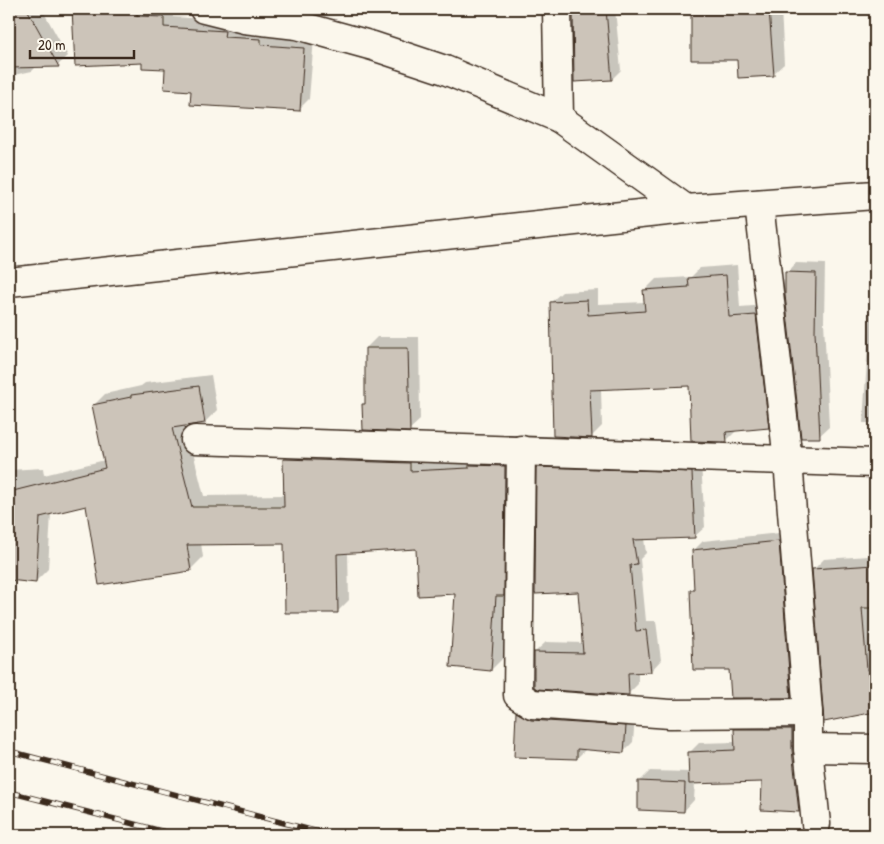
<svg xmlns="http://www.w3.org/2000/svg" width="884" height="844" viewBox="0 0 884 844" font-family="'Patrick Hand',sans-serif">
  <rect width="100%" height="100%" fill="#fbf7ec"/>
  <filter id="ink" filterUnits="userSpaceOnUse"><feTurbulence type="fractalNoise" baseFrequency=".02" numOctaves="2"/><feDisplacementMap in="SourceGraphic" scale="10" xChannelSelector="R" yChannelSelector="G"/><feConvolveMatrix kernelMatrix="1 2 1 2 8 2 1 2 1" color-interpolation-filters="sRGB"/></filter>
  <g filter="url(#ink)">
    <g fill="#0003" fill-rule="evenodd">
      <path d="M 9,9 L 42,9 L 68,56 L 58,65 L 37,66 L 32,71 L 9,76 Z"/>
      <path d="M 73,9 L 173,9 L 173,17 L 237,21 L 314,38 L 309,99 L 299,109 L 192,90 L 166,68 L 144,62 L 76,65 Z"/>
      <path d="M 574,9 L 615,9 L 621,70 L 612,79 L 575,81 Z"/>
      <path d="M 697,9 L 781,9 L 784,64 L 773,74 L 739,59 L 692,13 Z"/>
      <path d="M 796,263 L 825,264 L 824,321 L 829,427 L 819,436 L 787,273 Z"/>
      <path d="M 737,265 L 740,307 L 766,305 L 779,416 L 768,427 L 737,430 L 726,441 L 690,384 L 601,389 L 602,426 L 591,437 L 551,302 L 562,292 L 598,290 L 598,304 L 645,302 L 645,290 L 656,279 L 691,277 L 700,268 Z"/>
      <path d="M 875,304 L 875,423 L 863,423 L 870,310 Z"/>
      <path d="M 377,337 L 419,337 L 420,420 L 409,430 L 364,405 L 366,402 L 366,348 Z"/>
      <path d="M 211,375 L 217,410 L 205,422 L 186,425 L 204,496 L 285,495 L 284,460 L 296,448 L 517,455 L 503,658 L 491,670 L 457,593 L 417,548 L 348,552 L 349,600 L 337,612 L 286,543 L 201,543 L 203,557 L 191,569 L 100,584 L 87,505 L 51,513 L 48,569 L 36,581 L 9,579 L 9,470 L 43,468 L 44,475 L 105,460 L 93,406 L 105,394 L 141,386 L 145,383 Z"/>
      <path d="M 548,458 L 701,463 L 705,527 L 694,537 L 644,539 L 646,553 L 640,559 L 646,621 L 656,621 L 661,660 L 651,671 L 638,671 L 638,684 L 628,694 L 535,652 L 546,642 L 584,643 L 579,591 L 538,468 Z"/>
      <path d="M 788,532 L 800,687 L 791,696 L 691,590 L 695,586 L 694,550 L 703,541 Z"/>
      <path d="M 875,549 L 875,607 L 873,607 L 875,638 L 875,710 L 825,721 L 814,569 L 824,559 L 869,556 Z"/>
      <path d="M 526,704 L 635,717 L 633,742 L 623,752 L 586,749 L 577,758 L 517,713 Z"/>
      <path d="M 801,720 L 807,802 L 799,810 L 764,781 L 695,782 L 694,800 L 684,811 L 639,782 L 650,771 L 690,772 L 690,752 L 699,743 L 736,742 L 735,730 L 744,721 ZM 791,743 L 793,743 L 799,803 L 797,803 Z"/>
    </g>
    <g fill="#ccc4b9" stroke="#3b2a1e">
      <path d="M 9,9 L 27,9 L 59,67 L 9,68 Z"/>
      <path d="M 72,9 L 137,9 L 137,16 L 164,17 L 164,27 L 225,31 L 224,37 L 261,39 L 261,45 L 304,48 L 300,111 L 190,105 L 191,91 L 164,89 L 165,69 L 142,68 L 142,63 L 75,66 Z"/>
      <path d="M 573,9 L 606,9 L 612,80 L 574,82 Z"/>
      <path d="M 769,9 L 774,76 L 738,78 L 737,60 L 691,60 L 691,13 L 734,13 L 734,10 Z"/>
      <path d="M 785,272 L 816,273 L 815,332 L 820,438 L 801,438 L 785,295 Z"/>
      <path d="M 726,275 L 729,317 L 756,315 L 769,428 L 726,432 L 727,442 L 691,441 L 689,386 L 590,390 L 592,438 L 553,436 L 550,302 L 587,300 L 588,315 L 645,311 L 643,290 L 689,287 L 688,278 Z"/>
      <path d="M 365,348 L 408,348 L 410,432 L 363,430 L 362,404 L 365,404 Z"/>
      <path d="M 199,386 L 205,423 L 172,428 L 192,507 L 284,507 L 283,459 L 410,463 L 410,471 L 469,468 L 469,465 L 505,466 L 504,596 L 496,596 L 491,671 L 450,667 L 455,594 L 418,596 L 416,549 L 337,554 L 338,613 L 285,613 L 284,544 L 187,545 L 191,571 L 99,585 L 86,506 L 40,517 L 36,583 L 9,580 L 9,492 L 105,468 L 92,405 L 131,397 L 131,395 Z"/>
      <path d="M 536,467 L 692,472 L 695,538 L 633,540 L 637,564 L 630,565 L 636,631 L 646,630 L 651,672 L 628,673 L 629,695 L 537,689 L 534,687 L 534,652 L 583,653 L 578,592 L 535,594 Z"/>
      <path d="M 779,541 L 791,698 L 731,698 L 729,670 L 693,670 L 690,590 L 694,590 L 692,550 Z"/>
      <path d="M 875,565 L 875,608 L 862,608 L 867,669 L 875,712 L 824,722 L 812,569 Z"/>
      <path d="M 516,712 L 531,720 L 626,726 L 624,753 L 577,749 L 577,759 L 514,757 Z"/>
      <path d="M 734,729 L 792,729 L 792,750 L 799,812 L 761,810 L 762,782 L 689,784 L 688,752 L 735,750 Z"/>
      <path d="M 638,781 L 685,783 L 684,812 L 638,810 Z"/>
    </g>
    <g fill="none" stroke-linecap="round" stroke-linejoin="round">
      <g stroke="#3b2a1e" stroke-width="31">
        <g id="minor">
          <path d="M 204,9 L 244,19 L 297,25 L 373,46 L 445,70 L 559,118 L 686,209"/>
          <path d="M 557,9 L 559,118"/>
          <path d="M 759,204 L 788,461 L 808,713 L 808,748 L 816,824"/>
          <path d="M 195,440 L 875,463"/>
          <path d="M 521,450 L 518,695 L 532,704 L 670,714 L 808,713"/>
          <path d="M 808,748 L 875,749"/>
        </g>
      </g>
      <g stroke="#3b2a1e" stroke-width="31">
        <path id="major" d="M 9,282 L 686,209 L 875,195"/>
      </g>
      <use href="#minor" stroke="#fbf7ec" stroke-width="28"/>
      <use href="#major" stroke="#fbf7ec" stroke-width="28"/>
      <g stroke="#3b2a1e" stroke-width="5.5">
        <g id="rail">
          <path d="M 9,751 L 330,835"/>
          <path d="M 9,792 L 177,835"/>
        </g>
      </g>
      <use href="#rail" stroke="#fbf7ec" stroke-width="4" stroke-dasharray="11" stroke-linecap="butt"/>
    </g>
  </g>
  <rect width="884" height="844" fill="none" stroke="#fbf7ec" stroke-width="30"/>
  <rect x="15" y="15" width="854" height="814" fill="none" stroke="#3b2a1e" stroke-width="2" filter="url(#ink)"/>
  <path d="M30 50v8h104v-8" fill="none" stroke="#3b2a1e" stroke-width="2.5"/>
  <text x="38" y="50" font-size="15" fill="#3b2a1e" stroke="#fbf7ec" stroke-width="4" paint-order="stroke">20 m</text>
</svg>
